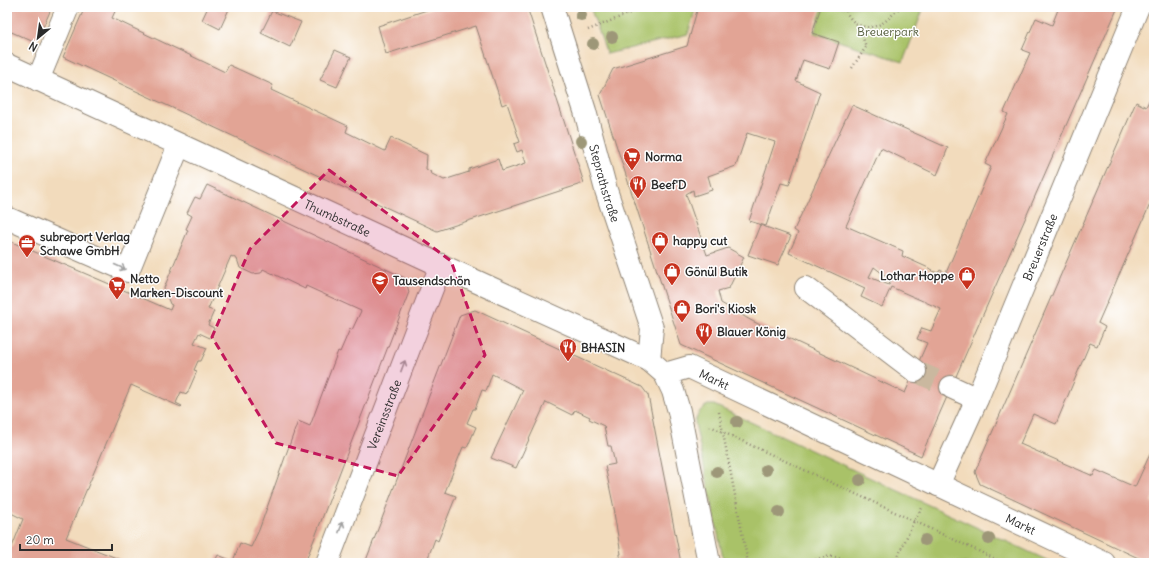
<svg xmlns="http://www.w3.org/2000/svg" width="1161" height="570" viewBox="0 0 1161 570" font-family="Delius,sans-serif">
  <rect width="100%" height="100%" fill="#fff"/>
  <filter id="ink" filterUnits="userSpaceOnUse"><feTurbulence type="fractalNoise" baseFrequency=".025" numOctaves="2"/><feDisplacementMap in="SourceGraphic" scale="8" xChannelSelector="R" yChannelSelector="G"/><feConvolveMatrix kernelMatrix="1 2 1 2 8 2 1 2 1" color-interpolation-filters="sRGB"/></filter>
  <filter id="wash" filterUnits="userSpaceOnUse"><feTurbulence type="fractalNoise" baseFrequency=".012" numOctaves="4" result="noise"/><feDisplacementMap in="SourceGraphic" scale="16" xChannelSelector="R" yChannelSelector="G"/><feGaussianBlur stdDeviation="0.9" result="paint"/><feColorMatrix in="noise" values="0 0 0 0 0 0 0 0 0 0 0 0 0 0 0 0 0 1.4 0 .05"/><feComposite in="paint" operator="in"/></filter>
  <g filter="url(#wash)">
    <rect width="100%" height="100%" fill="#f2dbbc"/>
    <g fill="#a9c268" stroke="#6a764a">
      <path d="M 590,7 L 696,7 L 688,34 L 607,54 Z"/>
      <path d="M 823,7 L 924,7 L 903,62 L 814,33 Z"/>
      <path d="M 708,405 L 714,405 L 1053,563 L 724,563 L 695,423 C 697,414 700,409 708,405 Z"/>
    </g>
    <g id="blocks">
      <g fill="#e2a495" fill-rule="evenodd">
        <path d="M 7,7 L 52,7 L 36,43 L 7,30 Z"/>
        <path d="M 85,7 L 117,7 L 112,18 L 225,72 L 229,65 L 273,85 L 271,90 L 348,126 L 346,132 L 385,151 L 391,138 L 427,155 L 426,169 L 431,172 L 430,173 L 444,180 L 469,172 L 469,169 L 498,159 L 502,171 L 526,163 L 522,150 L 517,152 L 514,144 L 520,142 L 507,103 L 502,105 L 476,26 L 386,54 L 378,26 L 436,7 L 527,7 L 584,183 L 437,231 L 63,57 Z"/>
        <path d="M 208,7 L 230,7 L 220,29 L 202,20 Z"/>
        <path d="M 698,7 L 821,7 L 812,33 L 839,42 L 830,69 L 803,60 L 796,81 L 820,92 L 789,185 L 781,183 L 766,226 L 749,221 L 775,142 L 747,133 L 736,166 L 708,176 L 712,190 L 694,196 L 693,190 L 686,194 L 707,255 L 728,248 L 744,257 L 729,288 L 718,291 L 721,303 L 752,321 L 905,393 L 927,343 L 917,339 L 922,328 L 931,331 L 941,309 L 891,287 L 882,307 L 861,297 L 865,288 L 789,253 L 798,233 L 794,230 L 852,105 L 948,148 L 937,175 L 881,148 L 846,226 L 903,251 L 902,256 L 933,270 L 932,271 L 938,273 L 940,270 L 946,273 L 991,167 L 985,164 L 1008,114 L 1004,112 L 1030,53 L 1022,50 L 1036,18 L 1052,25 L 1059,7 L 1118,7 L 921,456 L 681,345 L 600,95 L 613,69 L 687,46 ZM 874,267 L 891,280 L 889,285 L 869,277 Z"/>
        <path d="M 272,11 L 301,22 L 290,47 L 261,33 Z"/>
        <path d="M 335,50 L 351,57 L 337,87 L 320,80 Z"/>
        <path d="M 1153,92 L 1154,92 L 1154,203 L 1151,202 L 1098,323 L 1105,327 L 1097,346 L 1090,343 L 1056,424 L 1033,414 L 1020,444 L 1093,476 L 1096,470 L 1135,487 L 1151,452 L 1154,453 L 1154,495 L 1151,502 L 1154,503 L 1154,563 L 1149,563 L 980,484 L 975,472 L 1136,102 L 1146,107 Z"/>
        <path d="M 207,185 L 405,278 L 409,292 L 305,563 L 214,563 L 218,555 L 233,561 L 240,543 L 251,547 L 259,530 L 298,421 L 310,426 L 338,351 L 340,352 L 350,329 L 352,330 L 361,311 L 306,286 L 305,289 L 263,269 L 261,273 L 253,274 L 240,268 L 237,259 L 231,256 L 208,309 L 214,311 L 208,325 L 214,328 L 210,338 L 199,333 L 194,343 L 207,348 L 201,361 L 198,361 L 194,370 L 197,371 L 187,394 L 181,392 L 176,403 L 182,406 L 181,407 L 131,385 L 66,538 L 129,563 L 7,563 L 7,550 L 8,550 L 10,547 L 12,547 L 23,519 L 7,511 L 7,240 L 170,310 L 172,305 L 170,304 L 164,288 L 188,230 L 186,229 L 192,216 L 187,213 L 195,197 L 200,199 Z"/>
        <path d="M 760,225 L 791,236 L 778,265 L 748,255 Z"/>
        <path d="M 475,310 L 642,387 L 648,395 L 681,563 L 618,563 L 617,558 L 620,558 L 620,554 L 621,554 L 614,513 L 615,513 L 605,466 L 615,464 L 611,446 L 608,446 L 604,426 L 589,419 L 590,417 L 575,410 L 572,415 L 546,402 L 516,468 L 491,458 L 523,390 L 492,374 L 486,391 L 482,390 L 475,409 L 473,409 L 467,423 L 476,427 L 467,448 L 463,447 L 445,492 L 456,496 L 438,541 L 435,539 L 426,563 L 365,563 L 460,315 Z"/>
      </g>
    </g>
  </g>
  <g filter="url(#ink)">
    <use href="#blocks" fill-opacity="0" stroke="#8e8374" stroke-width="1"/>
    <g fill="none" stroke-linecap="round" stroke-linejoin="round">
      <path stroke="#cab89f" stroke-width="22" stroke-dasharray="22 11" stroke-linecap="butt" d="M 915,371 L 951,387"/>
      <g stroke="#8e8374" stroke-width="24">
        <g id="minor">
          <path id="s1" d="M 552,7 L 585,111 L 606,190 L 652,328 L 649,360"/>
          <path id="s2" d="M 7,65 L 427,259 L 649,360 L 665,374 L 673,391 L 679,411 L 709,563"/>
          <path d="M 38,80 L 68,7"/>
          <path d="M 7,218 L 128,271 L 179,145"/>
          <path d="M 806,288 L 915,371"/>
          <path id="s3" d="M 665,374 L 689,367 L 1104,563"/>
          <path d="M 951,387 L 977,399"/>
          <path id="s4" d="M 938,485 L 977,399 L 1138,7"/>
          <path id="s5" d="M 327,563 L 441,265"/>
        </g>
      </g>
      <g stroke="#8e8374" stroke-width="2.5" stroke-dasharray="1 3" stroke-linecap="butt">
        <path d="M 845,7 C 849,25 868,33 884,22 C 890,18 895,12 900,7"/>
        <path d="M 588,30 L 645,7"/>
        <path d="M 852,68 L 866,47 L 859,26"/>
        <path d="M 719,412 L 748,563"/>
        <path d="M 710,426 L 1004,563"/>
        <path d="M 808,563 C 826,555 833,554 850,563"/>
        <path d="M 895,563 L 914,521 L 922,508"/>
      </g>
      <use href="#minor" stroke="#fff" stroke-width="22"/>
    </g>
    <g fill="#9d9778">
      <circle cx="581" cy="15" r="6"/>
      <circle cx="612" cy="37" r="6"/>
      <circle cx="593" cy="44" r="6"/>
      <circle cx="581" cy="141" r="6"/>
      <circle cx="737" cy="422" r="6"/>
      <circle cx="766" cy="470" r="6"/>
      <circle cx="717" cy="472" r="6"/>
      <circle cx="860" cy="480" r="6"/>
      <circle cx="779" cy="512" r="6"/>
      <circle cx="989" cy="539" r="6"/>
      <circle cx="925" cy="540" r="6"/>
    </g>
    <defs><path id="oneway-shaft" d="M-6 0H5M1.5-3L5.5 0L1.5 3" fill="none" stroke-width="1.6" stroke-linecap="round" stroke-linejoin="round"/></defs>
    <g stroke="#a0a0a0">
      <use href="#oneway-shaft" transform="translate(120 267) rotate(24)"/>
      <use href="#oneway-shaft" transform="translate(403 366) rotate(-69)"/>
      <use href="#oneway-shaft" transform="translate(341 527) rotate(-69)"/>
    </g>
  </g>
  <path fill="#c2185b" fill-opacity="0.2" stroke="#c2185b" stroke-width="3" stroke-dasharray="8 5" stroke-linejoin="round" d="M 329,170 L 451,261 L 485,355 L 398,476 L 276,443 L 212,337 L 250,249 Z"/>
  <defs>
    <g id="supermarket-pin" transform="scale(0.9)"><path d="M0 17L-7.5 6A9.5 9.5 0 1 1 7.5 6Z" fill="#c8321e" stroke="#fff"/><path d="M-6-5.5h2.5l.6 2H6L4.5 2H-2.5L-4.4-4H-6ZM-1.5 3.2a1.3 1.3 0 1 0 .1 0ZM3 3.2a1.3 1.3 0 1 0 .1 0Z" fill="#fff"/></g>
    <g id="restaurant-pin" transform="scale(0.9)"><path d="M0 17L-7.5 6A9.5 9.5 0 1 1 7.5 6Z" fill="#c8321e" stroke="#fff"/><path d="M-5-6h1v4h1v-4h1v4h1v-4h1v5L-1.5 .5V6h-2V.5L-5-1ZM5-6V6H3V1.5H1.5Q1.5-4 5-6Z" fill="#fff"/></g>
    <g id="shop-pin" transform="scale(0.9)"><path d="M0 17L-7.5 6A9.5 9.5 0 1 1 7.5 6Z" fill="#c8321e" stroke="#fff"/><path d="M-5-2.5h2.3a2.7 3.5 0 0 1 5.4 0H5L5.5 6h-11ZM-1.5-2.5h3a1.5 2.3 0 0 0-3 0Z" fill="#fff"/></g>
    <g id="office-pin" transform="scale(0.9)"><path d="M0 17L-7.5 6A9.5 9.5 0 1 1 7.5 6Z" fill="#c8321e" stroke="#fff"/><path d="M-6-3h4V-5.5h4V-3h4V5H-6ZM-1-4.5V-3h2v-1.5ZM-6 0V1H6V0Z" fill="#fff"/></g>
    <g id="school-pin" transform="scale(0.9)"><path d="M0 17L-7.5 6A9.5 9.5 0 1 1 7.5 6Z" fill="#c8321e" stroke="#fff"/><path d="M0-5L7-2L0 1L-7-2ZM-4 1L0 2.5L4 1V4Q0 6-4 4Z" fill="#fff"/></g>
  </defs>
  <g fill-rule="evenodd">
    <use href="#supermarket-pin" x="632" y="156"/>
    <use href="#restaurant-pin" x="638" y="184"/>
    <use href="#shop-pin" x="660" y="240"/>
    <use href="#office-pin" x="27" y="243"/>
    <use href="#shop-pin" x="672" y="271"/>
    <use href="#shop-pin" x="967" y="275"/>
    <use href="#school-pin" x="380" y="280"/>
    <use href="#supermarket-pin" x="117" y="285"/>
    <use href="#shop-pin" x="682" y="308"/>
    <use href="#restaurant-pin" x="704" y="331"/>
    <use href="#restaurant-pin" x="568" y="347"/>
  </g>
  <g text-anchor="middle" dominant-baseline="central" stroke-width="3" stroke-linejoin="round" paint-order="stroke">
    <g font-size="12" fill="#576040" stroke="#fff">
      <text x="888" y="31">Breuerpark</text>
    </g>
    <g font-size="12" font-weight="bold" fill="#2b2b2b" stroke="#fff" text-anchor="start">
      <text x="645" y="156">Norma</text>
      <text x="651" y="184">Beef'D</text>
      <text x="40" y="236">subreport Verlag<tspan x="40" dy="14">Schawe GmbH</tspan></text>
      <text x="673" y="240">happy cut</text>
      <text x="685" y="271">Gönül Butik</text>
      <text x="954" y="275" text-anchor="end">Lothar Hoppe</text>
      <text x="130" y="278">Netto<tspan x="130" dy="14">Marken-Discount</tspan></text>
      <text x="393" y="280">Tausendschön</text>
      <text x="695" y="308">Bori's Kiosk</text>
      <text x="717" y="331">Blauer König</text>
      <text x="581" y="347">BHASIN</text>
    </g>
    <g font-size="12" fill="#2b2b2b" stroke="#fff">
      <text stroke="none"><textPath href="#s1" startOffset="184">Steprathstraße</textPath></text>
      <text stroke="none"><textPath href="#s2" startOffset="364">Thumbstraße</textPath></text>
      <text stroke="none"><textPath href="#s4" startOffset="259">Breuerstraße</textPath></text>
      <text stroke="none"><textPath href="#s3" startOffset="53">Markt</textPath></text>
      <text stroke="none"><textPath href="#s5" startOffset="159">Vereinsstraße</textPath></text>
      <text stroke="none"><textPath href="#s3" startOffset="392">Markt</textPath></text>
    </g>
  </g>
  <rect width="1161" height="570" fill="none" stroke="#fff" stroke-width="24"/>
  <g transform="translate(38 38) rotate(209)" stroke="#ffffff" stroke-width="3" paint-order="stroke">
  <path d="M0-3L7 15L0 10L-7 15Z" fill="#2b2b2b"/>
  <text y="-6" font-size="11" font-weight="bold" text-anchor="middle" fill="#2b2b2b">N</text>
  </g>
  <path d="M20 544v6h92v-6" fill="none" stroke="#2b2b2b" stroke-width="2"/>
  <text x="26" y="544" font-size="12" fill="#2b2b2b" stroke="#ffffff" stroke-width="3" paint-order="stroke">20 m</text>
</svg>
